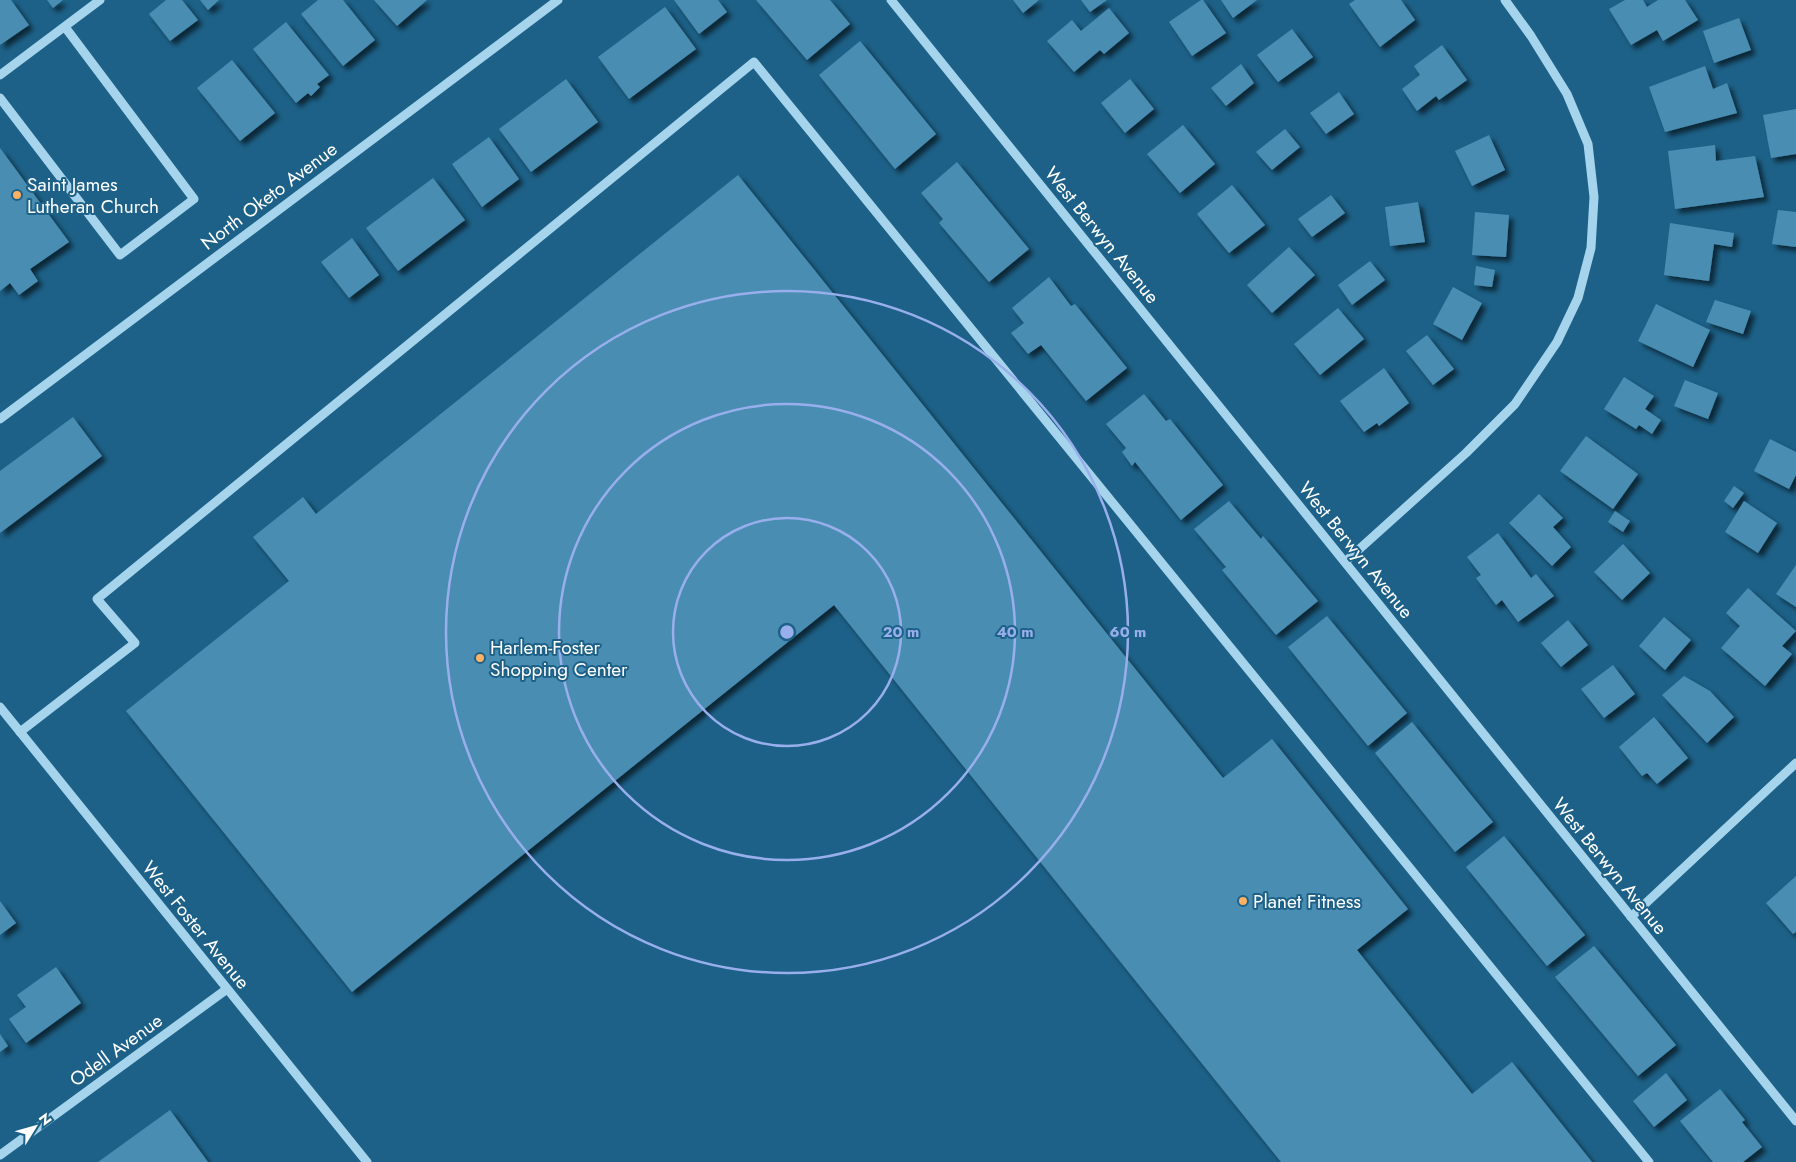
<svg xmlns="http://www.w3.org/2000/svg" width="1796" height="1162" viewBox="0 0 1796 1162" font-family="Jost,sans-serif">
  <defs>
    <filter id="shadow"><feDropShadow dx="4.5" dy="4.5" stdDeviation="2.5" flood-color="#0009"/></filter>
  </defs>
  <rect width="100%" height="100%" fill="#1d6188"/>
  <g fill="#4a8db2" filter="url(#shadow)">
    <path d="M 0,0 L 11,0 L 29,25 L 0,45 Z"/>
    <path d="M 47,0 L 63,0 L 53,8 Z"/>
    <path d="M 166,0 L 182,0 L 198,20 L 170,41 L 149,14 Z"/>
    <path d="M 200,0 L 219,0 L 208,10 Z"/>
    <path d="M 318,0 L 343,0 L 375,40 L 343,66 L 301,14 Z"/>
    <path d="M 374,0 L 427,0 L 397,26 Z"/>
    <path d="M 674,0 L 718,0 L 727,12 L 699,34 Z"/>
    <path d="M 756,0 L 830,0 L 850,24 L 807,60 Z"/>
    <path d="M 1013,0 L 1039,0 L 1023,13 Z"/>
    <path d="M 1081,0 L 1107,0 L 1090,12 Z"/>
    <path d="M 1201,0 L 1203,0 L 1226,33 L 1192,56 L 1169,22 Z"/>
    <path d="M 1221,0 L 1257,0 L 1233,18 Z"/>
    <path d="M 1355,0 L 1401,0 L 1415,20 L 1380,47 L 1349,4 Z"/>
    <path d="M 1625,0 L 1643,0 L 1647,7 L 1658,0 L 1685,0 L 1698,20 L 1663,41 L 1657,30 L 1631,45 L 1609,9 Z"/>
    <path d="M 665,7 L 696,49 L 629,99 L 598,57 Z"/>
    <path d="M 1109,8 L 1129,33 L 1104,54 L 1100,50 L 1074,72 L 1047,41 L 1072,20 L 1081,31 Z"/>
    <path d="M 1739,18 L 1751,50 L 1714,63 L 1703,31 Z"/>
    <path d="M 286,22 L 329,75 L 317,84 L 320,87 L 311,96 L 308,93 L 296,103 L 253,49 Z"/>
    <path d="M 1292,29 L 1313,57 L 1278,82 L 1257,55 Z"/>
    <path d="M 860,41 L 936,134 L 895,169 L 819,75 Z"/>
    <path d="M 1442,45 L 1467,80 L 1439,100 L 1436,96 L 1417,111 L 1402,89 L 1420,75 L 1414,66 Z"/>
    <path d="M 232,60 L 275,113 L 240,141 L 197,88 Z"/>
    <path d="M 1241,64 L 1254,83 L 1226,106 L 1211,88 Z"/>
    <path d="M 1705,66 L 1713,89 L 1727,83 L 1737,113 L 1665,132 L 1649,87 Z"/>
    <path d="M 566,79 L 598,122 L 531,172 L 499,129 Z"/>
    <path d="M 1130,79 L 1154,109 L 1125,133 L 1101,103 Z"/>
    <path d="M 1339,92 L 1354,114 L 1326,134 L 1310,113 Z"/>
    <path d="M 1796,109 L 1796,154 L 1771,158 L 1763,115 Z"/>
    <path d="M 1183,125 L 1215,164 L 1180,193 L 1147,154 Z"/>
    <path d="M 1285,129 L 1300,147 L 1272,170 L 1256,152 Z"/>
    <path d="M 1489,135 L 1505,170 L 1472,186 L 1455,151 Z"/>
    <path d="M 489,137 L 519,179 L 482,207 L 452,164 Z"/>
    <path d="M 1715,145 L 1716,161 L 1755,156 L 1764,197 L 1675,209 L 1668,151 Z"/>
    <path d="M 0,148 L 69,242 L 30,269 L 38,281 L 19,295 L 10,283 L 0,291 Z"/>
    <path d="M 957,162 L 1029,249 L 989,282 L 939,223 L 943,219 L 921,193 Z"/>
    <path d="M 738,175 L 1223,778 L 1272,739 L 1408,909 L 1357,950 L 1472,1094 L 1512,1062 L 1592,1162 L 1281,1162 L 834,605 L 352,992 L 126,711 L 289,581 L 253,537 L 303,497 L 316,514 Z"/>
    <path d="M 433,178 L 465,220 L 398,271 L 366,228 Z"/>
    <path d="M 1232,185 L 1265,225 L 1229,253 L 1197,214 Z"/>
    <path d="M 1331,195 L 1345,213 L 1312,237 L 1298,219 Z"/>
    <path d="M 1418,202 L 1425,242 L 1390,246 L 1385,207 Z"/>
    <path d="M 1778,210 L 1796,212 L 1796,247 L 1772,244 Z"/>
    <path d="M 1475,212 L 1509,215 L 1506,257 L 1472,255 Z"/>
    <path d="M 1670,223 L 1734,233 L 1732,247 L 1714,244 L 1709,281 L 1664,275 Z"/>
    <path d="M 352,238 L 379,275 L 349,298 L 321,262 Z"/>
    <path d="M 1289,247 L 1315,275 L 1272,313 L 1247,285 Z"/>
    <path d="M 1370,261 L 1385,280 L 1352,305 L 1338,285 Z"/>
    <path d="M 1476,266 L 1495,270 L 1492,287 L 1474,285 Z"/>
    <path d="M 1049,277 L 1071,306 L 1075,304 L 1127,368 L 1086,401 L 1041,345 L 1028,354 L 1011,333 L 1024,323 L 1012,308 Z"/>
    <path d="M 1453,287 L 1482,303 L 1462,340 L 1433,324 Z"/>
    <path d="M 1715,300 L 1751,311 L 1743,334 L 1706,322 Z"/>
    <path d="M 1656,304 L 1710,330 L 1693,367 L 1638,341 Z"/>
    <path d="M 1338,308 L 1364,339 L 1320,375 L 1294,344 Z"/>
    <path d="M 1427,335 L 1454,369 L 1433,385 L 1406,351 Z"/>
    <path d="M 1384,368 L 1409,403 L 1379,426 L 1377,423 L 1364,432 L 1340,401 Z"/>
    <path d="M 1624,377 L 1654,396 L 1645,409 L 1661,420 L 1652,434 L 1639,425 L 1636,429 L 1604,409 Z"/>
    <path d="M 1685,380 L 1718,393 L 1708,419 L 1674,406 Z"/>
    <path d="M 1144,394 L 1166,421 L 1170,419 L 1223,485 L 1181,520 L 1135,462 L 1132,466 L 1122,452 L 1126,448 L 1106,424 Z"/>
    <path d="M 73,417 L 102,456 L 0,533 L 0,471 Z"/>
    <path d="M 1586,436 L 1638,474 L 1613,509 L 1560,471 Z"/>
    <path d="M 1770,439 L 1796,452 L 1796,475 L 1789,489 L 1754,471 Z"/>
    <path d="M 1734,486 L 1744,493 L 1733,508 L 1724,501 Z"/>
    <path d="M 1539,494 L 1563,518 L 1553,527 L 1571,547 L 1552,566 L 1509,523 Z"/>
    <path d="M 1229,501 L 1261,539 L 1263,536 L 1318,601 L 1276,635 L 1222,570 L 1226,567 L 1194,529 Z"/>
    <path d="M 1744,501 L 1777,523 L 1758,553 L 1725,532 Z"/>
    <path d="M 1615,511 L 1630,521 L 1623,532 L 1608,522 Z"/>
    <path d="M 1498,533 L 1531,578 L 1536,574 L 1554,596 L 1518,622 L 1502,600 L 1496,605 L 1476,578 L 1481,575 L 1467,557 Z"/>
    <path d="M 1623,544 L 1650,573 L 1622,600 L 1594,572 Z"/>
    <path d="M 1796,565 L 1796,607 L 1776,594 Z"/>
    <path d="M 1748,588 L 1796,631 L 1782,646 L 1792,654 L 1765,686 L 1721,648 L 1740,626 L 1726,613 Z"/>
    <path d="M 1327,616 L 1407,713 L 1368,746 L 1288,647 Z"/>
    <path d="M 1664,617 L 1691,640 L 1665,670 L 1639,646 Z"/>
    <path d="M 1568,620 L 1588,645 L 1561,667 L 1541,643 Z"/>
    <path d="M 1613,665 L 1635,694 L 1604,718 L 1581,689 Z"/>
    <path d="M 1684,676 L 1710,691 L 1734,717 L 1707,743 L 1662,695 Z"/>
    <path d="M 1654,717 L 1688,758 L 1657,784 L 1647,773 L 1642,776 L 1619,747 Z"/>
    <path d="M 1412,722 L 1493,822 L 1455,852 L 1375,753 Z"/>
    <path d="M 1504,836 L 1585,935 L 1547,966 L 1466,867 Z"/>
    <path d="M 1796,876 L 1796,932 L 1793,934 L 1766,903 Z"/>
    <path d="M 0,901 L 16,923 L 0,935 Z"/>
    <path d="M 1594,946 L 1676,1045 L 1638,1076 L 1555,977 Z"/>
    <path d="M 56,967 L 81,1003 L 26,1043 L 9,1019 L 26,1007 L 17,995 Z"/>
    <path d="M 0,1034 L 8,1046 L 0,1052 Z"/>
    <path d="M 1666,1073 L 1687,1100 L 1654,1127 L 1633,1101 Z"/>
    <path d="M 1720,1089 L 1745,1120 L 1742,1122 L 1762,1147 L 1743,1162 L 1713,1162 L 1680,1121 Z"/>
    <path d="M 170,1110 L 208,1162 L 98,1162 Z"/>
  </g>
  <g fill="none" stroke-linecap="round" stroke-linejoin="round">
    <g stroke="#a6d4ec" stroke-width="9">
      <path d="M 891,0 L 1796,1121"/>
      <path d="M 0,75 L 100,0"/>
      <path d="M 0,98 L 120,255 L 194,199 L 65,27"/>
      <path d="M 0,419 L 558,0"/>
      <path d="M 1345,562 L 1466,453 L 1515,404 L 1557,342 L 1578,298 L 1591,248 L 1594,197 L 1588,144 L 1567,94 L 1531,36 L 1505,0"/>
      <path d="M 0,707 L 367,1162"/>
      <path d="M 20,732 L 135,643 L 97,599 L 754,62 L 1649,1162"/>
      <path d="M 1631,917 L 1796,763"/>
      <path d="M 0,1155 L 227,989"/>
    </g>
  </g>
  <g fill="none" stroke="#99afed" stroke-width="2.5">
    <circle cx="787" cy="632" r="114"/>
    <circle cx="787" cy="632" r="228"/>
    <circle cx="787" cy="632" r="341"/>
  </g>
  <g fill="#fcb164" stroke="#1d6188" stroke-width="2">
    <circle cx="17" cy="195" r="5"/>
    <circle cx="480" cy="658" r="5"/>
    <circle cx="1243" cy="901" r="5"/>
  </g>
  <g text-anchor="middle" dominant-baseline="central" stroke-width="4" stroke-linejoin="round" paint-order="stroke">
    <g font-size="19" fill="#fff" stroke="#1d6188" text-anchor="start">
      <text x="27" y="184">Saint James<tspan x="27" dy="22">Lutheran Church</tspan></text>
      <text x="490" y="647">Harlem-Foster<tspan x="490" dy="22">Shopping Center</tspan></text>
      <text x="1253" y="901">Planet Fitness</text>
    </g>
    <g font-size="19" fill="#fff" stroke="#1d6188">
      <text transform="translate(269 196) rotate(-37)">North Oketo Avenue</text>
      <text transform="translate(1102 235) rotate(51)">West Berwyn Avenue</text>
      <text transform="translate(1356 550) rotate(51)">West Berwyn Avenue</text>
      <text transform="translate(1610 866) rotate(51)">West Berwyn Avenue</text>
      <text transform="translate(196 925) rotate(51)">West Foster Avenue</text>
      <text transform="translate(116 1050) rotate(-36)">Odell Avenue</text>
    </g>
  </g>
  <circle cx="787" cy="632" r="8" fill="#99afed" stroke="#1d6188" stroke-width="2.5"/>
  <g font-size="15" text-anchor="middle" font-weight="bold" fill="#99afed" stroke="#1d6188" stroke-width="4" stroke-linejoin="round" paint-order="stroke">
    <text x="901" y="637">20 m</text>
    <text x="1015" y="637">40 m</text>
    <text x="1128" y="637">60 m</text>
  </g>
  <g transform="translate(35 1127) rotate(53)" stroke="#1d6188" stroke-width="4" paint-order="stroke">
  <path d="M0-4L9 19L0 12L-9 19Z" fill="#ffffff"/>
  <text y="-8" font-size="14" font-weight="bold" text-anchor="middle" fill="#ffffff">N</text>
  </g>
</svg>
